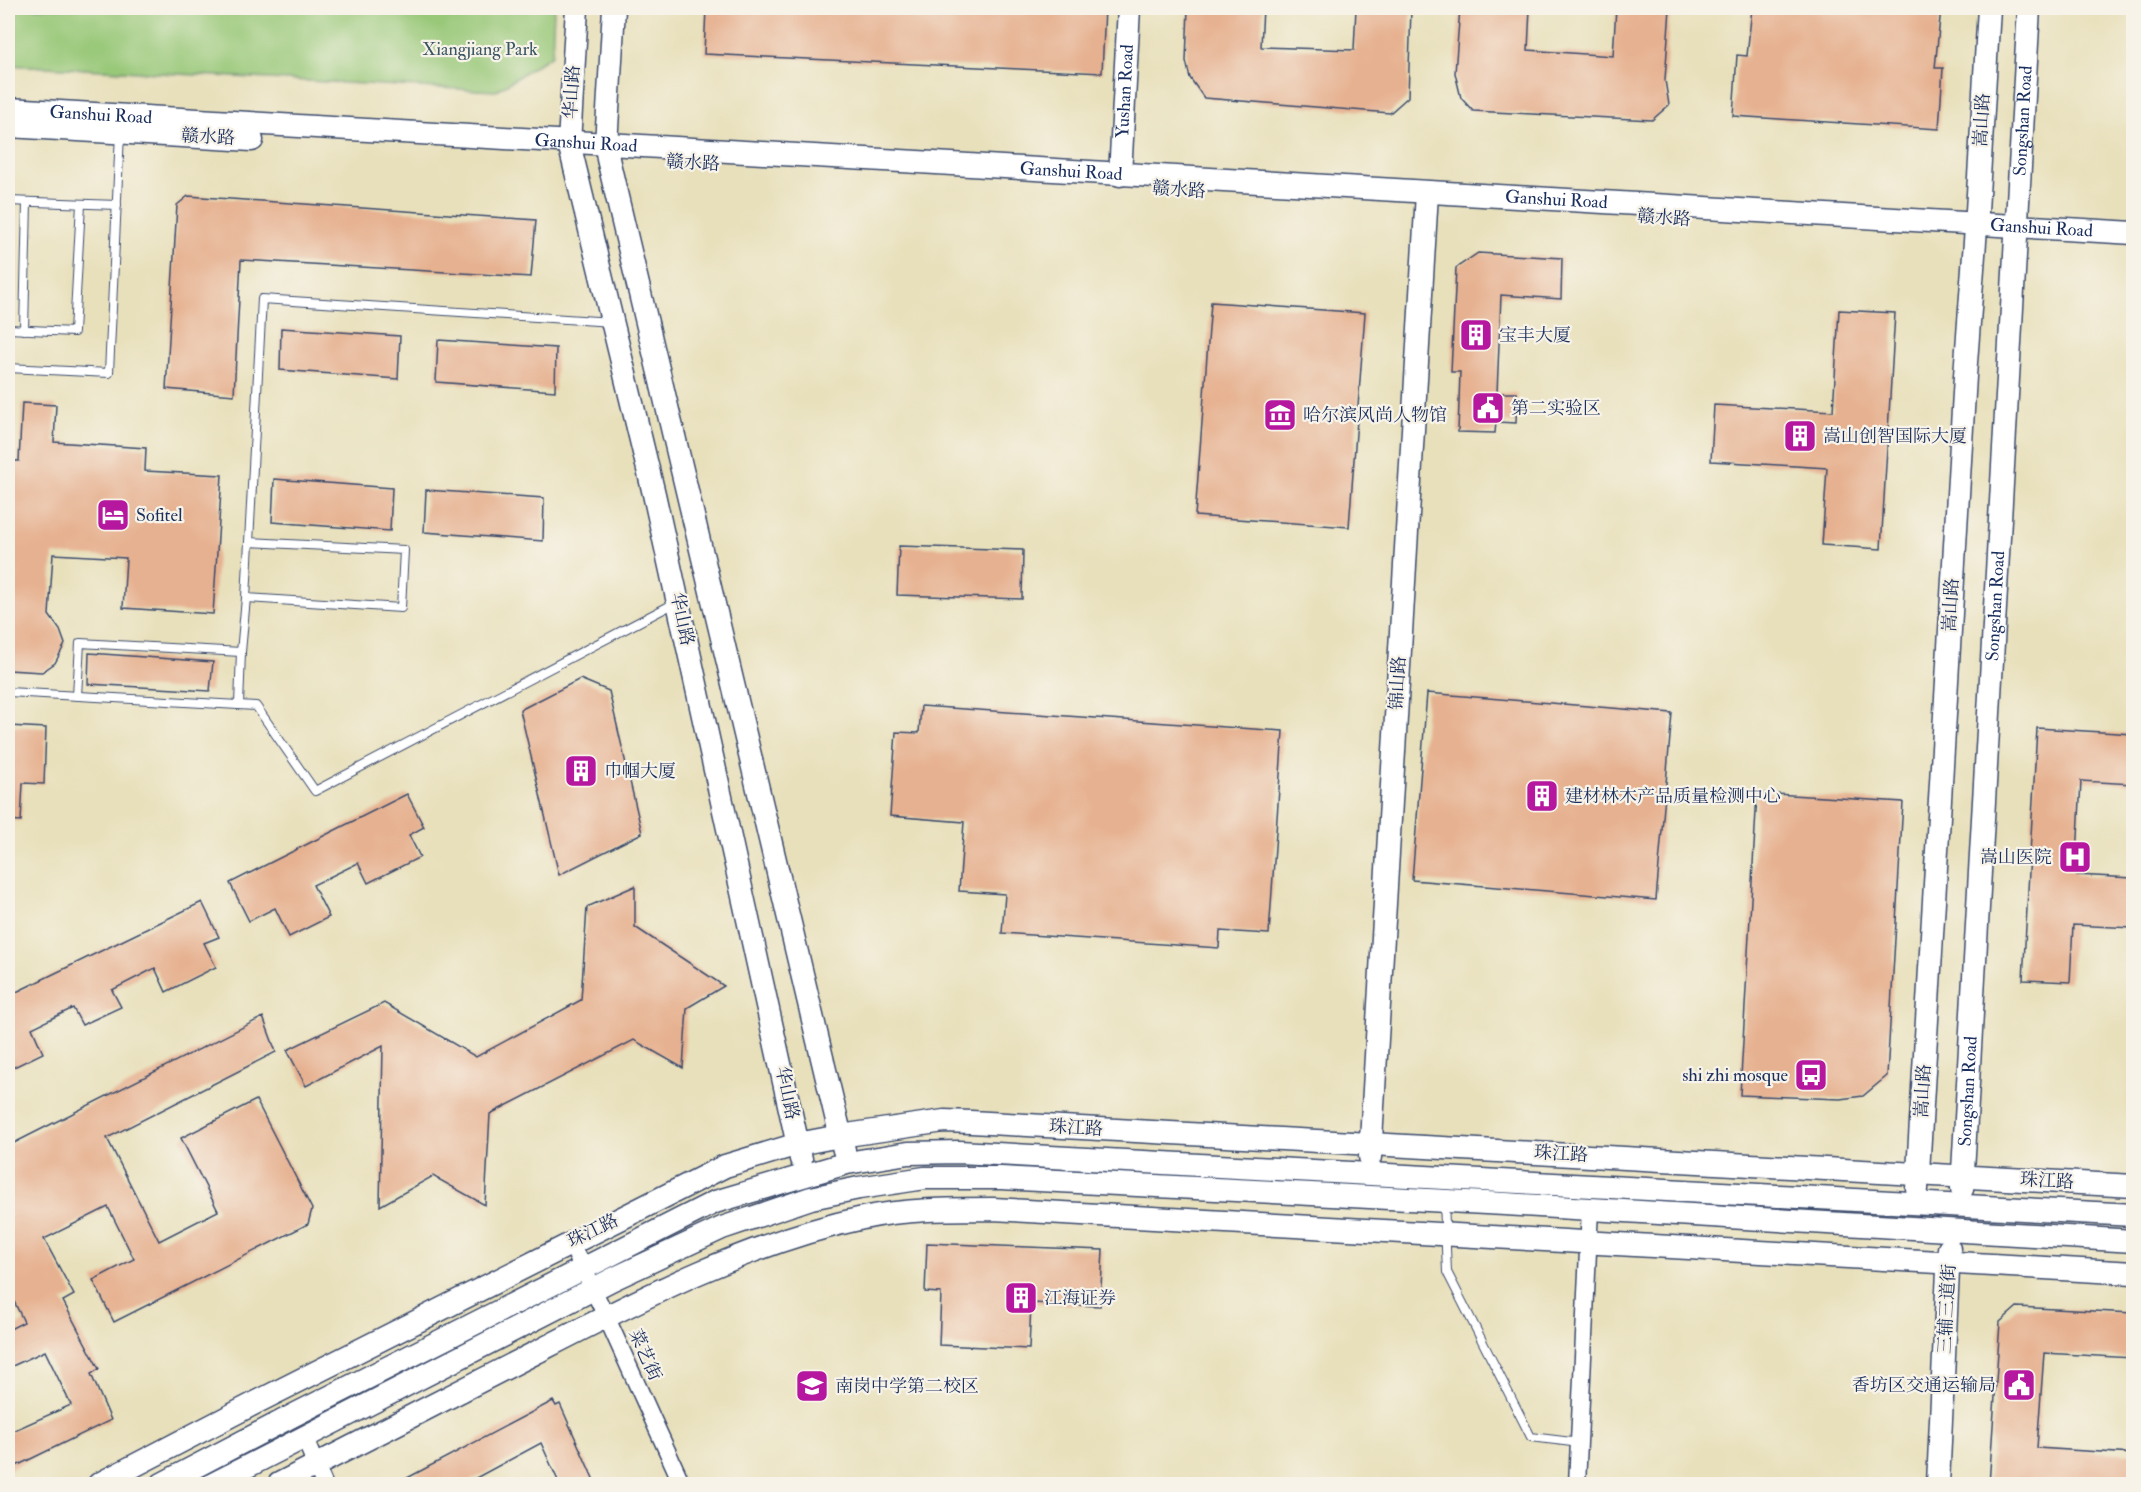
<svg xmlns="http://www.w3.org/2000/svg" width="2141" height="1492" viewBox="0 0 2141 1492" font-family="'IM FELL Double Pica','Noto Serif SC',serif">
  <rect width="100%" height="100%" fill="#f7f3e8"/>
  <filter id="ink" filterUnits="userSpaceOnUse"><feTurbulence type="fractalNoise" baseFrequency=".0167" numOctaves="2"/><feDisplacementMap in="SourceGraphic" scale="12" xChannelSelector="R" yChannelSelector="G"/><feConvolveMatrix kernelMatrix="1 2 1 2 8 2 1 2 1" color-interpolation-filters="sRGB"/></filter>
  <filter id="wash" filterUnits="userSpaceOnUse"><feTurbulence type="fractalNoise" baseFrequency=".008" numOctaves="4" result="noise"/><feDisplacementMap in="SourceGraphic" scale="24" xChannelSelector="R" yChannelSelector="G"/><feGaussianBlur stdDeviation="1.35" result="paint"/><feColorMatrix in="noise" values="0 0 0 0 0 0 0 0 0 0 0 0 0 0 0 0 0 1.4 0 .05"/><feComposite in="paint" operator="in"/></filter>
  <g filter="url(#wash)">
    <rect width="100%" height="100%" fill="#e8e0bb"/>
    <path fill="#98c878" stroke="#5a7c6b" stroke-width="1.5" d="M 8,8 L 554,8 L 552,55 L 496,91 L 8,65 Z"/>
    <g id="blocks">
      <g fill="#e6b190">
        <path d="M 706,8 L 1105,8 L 1102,73 L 704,54 Z"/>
        <path d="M 1188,8 L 1263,8 L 1261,47 L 1354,50 L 1356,8 L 1411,9 L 1408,97 L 1390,113 L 1204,98 L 1190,78 L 1186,61 Z"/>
        <path d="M 1460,8 L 1530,8 L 1528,50 L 1613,56 L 1616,8 L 1670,8 L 1665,80 L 1669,105 L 1652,120 L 1473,111 L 1461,98 L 1455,73 Z"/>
        <path d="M 1752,8 L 1941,8 L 1935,68 L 1943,68 L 1939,129 L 1733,116 L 1737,55 L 1747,56 Z"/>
        <path d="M 188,196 L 536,220 L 531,277 L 241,260 L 234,395 L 166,389 L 177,205 Z"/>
        <path d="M 1478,253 L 1562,258 L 1561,299 L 1501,295 L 1497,393 L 1517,393 L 1516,423 L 1496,422 L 1495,433 L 1458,432 L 1460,372 L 1451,372 L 1456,268 Z"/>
        <path d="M 1211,302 L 1365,313 L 1349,527 L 1195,516 Z"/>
        <path d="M 1839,310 L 1895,313 L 1881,549 L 1822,545 L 1827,468 L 1711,461 L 1714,405 L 1833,411 Z"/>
        <path d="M 281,328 L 400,336 L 398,379 L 280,370 Z"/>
        <path d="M 438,340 L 556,348 L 555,391 L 436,382 Z"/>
        <path d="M 22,403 L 56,405 L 54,442 L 146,448 L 145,471 L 222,475 L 213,614 L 123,608 L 126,558 L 53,554 L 49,615 L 60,630 L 65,644 L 55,663 L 42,672 L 8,670 L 8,461 L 19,461 Z"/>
        <path d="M 274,479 L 392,488 L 390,531 L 272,522 Z"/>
        <path d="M 426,490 L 544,498 L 543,541 L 424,532 Z"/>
        <path d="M 899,546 L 1023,550 L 1022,599 L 897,595 Z"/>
        <path d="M 89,653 L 213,662 L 210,691 L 88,684 Z"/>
        <path d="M 580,679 L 609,691 L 642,833 L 559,875 L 520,710 Z"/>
        <path d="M 1427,693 L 1672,713 L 1656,900 L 1412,880 Z"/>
        <path d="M 921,706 L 1283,731 L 1269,934 L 1220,931 L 1219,948 L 1002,933 L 1005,894 L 959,891 L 964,822 L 890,816 L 896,732 L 919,733 Z"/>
        <path d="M 8,726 L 46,728 L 44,784 L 23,783 L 21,821 L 8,820 Z"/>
        <path d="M 2037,728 L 2133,734 L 2133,784 L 2081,781 L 2076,875 L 2133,878 L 2133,928 L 2073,925 L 2070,982 L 2023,980 Z"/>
        <path d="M 1757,793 L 1903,802 L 1887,1076 L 1863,1096 L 1840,1099 L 1740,1095 Z"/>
        <path d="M 407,794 L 424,827 L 409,835 L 420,857 L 368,883 L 358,863 L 313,885 L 329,917 L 289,937 L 275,908 L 249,921 L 230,883 Z"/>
        <path d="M 635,886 L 635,927 L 724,986 L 687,1008 L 683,1068 L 634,1040 L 490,1114 L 485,1205 L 433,1176 L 380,1206 L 383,1046 L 306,1086 L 287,1050 L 384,1003 L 476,1057 L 581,1000 L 587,907 Z"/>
        <path d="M 202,902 L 219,937 L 204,943 L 216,967 L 166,992 L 155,968 L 112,990 L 121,1007 L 82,1025 L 73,1008 L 32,1028 L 43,1053 L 8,1070 L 8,996 Z"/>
        <path d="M 263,1017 L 276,1052 L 107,1138 L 159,1241 L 218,1211 L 181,1138 L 256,1100 L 312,1209 L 308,1224 L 114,1322 L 93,1280 L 134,1259 L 108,1207 L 44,1239 L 74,1295 L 63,1301 L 99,1369 L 91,1374 L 111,1420 L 8,1470 L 8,1433 L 71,1405 L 45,1351 L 8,1368 L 8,1330 L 24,1322 L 8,1289 L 8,1146 Z"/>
        <path d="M 927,1243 L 1103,1250 L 1100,1306 L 1031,1303 L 1029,1349 L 939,1345 L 941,1293 L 925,1292 Z"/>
        <path d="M 2017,1307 L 2133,1313 L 2133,1358 L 2044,1353 L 2037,1448 L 2133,1454 L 2133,1485 L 1989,1485 L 2000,1322 Z"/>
        <path d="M 553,1401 L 556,1406 L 560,1404 L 596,1485 L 560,1485 L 541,1443 L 463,1485 L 394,1485 Z"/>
      </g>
    </g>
  </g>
  <g filter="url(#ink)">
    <use href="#blocks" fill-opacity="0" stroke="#3a4a6c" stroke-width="1.5"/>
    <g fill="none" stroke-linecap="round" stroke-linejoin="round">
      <g stroke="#3a4a6c" stroke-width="10">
        <g id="lane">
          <path d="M 8,201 L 117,205"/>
          <path d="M 8,329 L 74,332 L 81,204"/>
          <path d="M 24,330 L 27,202"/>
          <path d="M 8,368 L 109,373 L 120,133"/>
          <path d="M 249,542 L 404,550 L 401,608 L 246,598 L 262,299 L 612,322"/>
          <path d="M 8,692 L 256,706 L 315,791 L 677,602"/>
          <path d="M 77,696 L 80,643 L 241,652 L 246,598"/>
          <path d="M 239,705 L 241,652"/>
          <path d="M 1444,1201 L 1447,1272 L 1531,1437 L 1580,1443"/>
        </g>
      </g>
      <g stroke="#3a4a6c" stroke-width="19">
        <g id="street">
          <path d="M 570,1242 L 606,1316 L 682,1484"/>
          <path d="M 304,1437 L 324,1484"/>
          <path d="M 1577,1484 L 1590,1209"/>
        </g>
      </g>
      <g stroke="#3a4a6c" stroke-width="25">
        <g id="secondary">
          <path d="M 577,8 L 569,143 L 654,494 L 801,1159"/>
          <path d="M 614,8 L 606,145 L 608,159 L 844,1150"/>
          <path id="s1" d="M 8,109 L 2134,233"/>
          <path d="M 8,126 L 252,140"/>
          <path id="s2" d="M 1120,175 L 1129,8"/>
          <path d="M 1370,1157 L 1427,193"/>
          <path d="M 1917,1189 L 1965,376 L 1976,228 L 1989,8"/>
          <path id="s3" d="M 1962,1189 L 2029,8"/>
          <path d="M 99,1484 L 257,1402 L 725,1166 L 798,1144 L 840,1136 L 944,1121 L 971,1122 L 2134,1186"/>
          <path d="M 162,1484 L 294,1415 L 715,1202 L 847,1163 L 908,1153 L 959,1152 L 2134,1215"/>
          <path d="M 213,1484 L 613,1279 L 722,1228 L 811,1198 L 859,1188 L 925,1178 L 1001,1178 L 1505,1204 L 2134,1241"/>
          <path d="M 279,1484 C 364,1441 448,1397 533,1354 C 638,1300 746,1243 863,1218 C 905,1209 950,1209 993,1209 L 2134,1273"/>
          <path d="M 1938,1484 L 1949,1249"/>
        </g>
      </g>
      <use href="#lane" stroke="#fff" stroke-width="8"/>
      <use href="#street" stroke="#fff" stroke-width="16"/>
      <use href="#secondary" stroke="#fff" stroke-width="22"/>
    </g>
  </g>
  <defs>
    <g id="building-square" transform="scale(1.725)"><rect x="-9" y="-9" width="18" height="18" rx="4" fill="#b5179e" stroke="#f7f3e8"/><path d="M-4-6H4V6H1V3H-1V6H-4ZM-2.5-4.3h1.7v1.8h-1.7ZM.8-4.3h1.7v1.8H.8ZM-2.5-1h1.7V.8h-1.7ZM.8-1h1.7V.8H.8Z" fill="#fff"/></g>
    <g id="civic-square" transform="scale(1.725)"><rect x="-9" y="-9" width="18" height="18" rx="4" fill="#b5179e" stroke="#f7f3e8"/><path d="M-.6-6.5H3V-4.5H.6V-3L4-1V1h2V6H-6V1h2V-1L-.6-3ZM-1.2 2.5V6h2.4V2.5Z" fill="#fff"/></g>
    <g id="museum-square" transform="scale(1.725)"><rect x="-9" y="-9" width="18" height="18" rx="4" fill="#b5179e" stroke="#f7f3e8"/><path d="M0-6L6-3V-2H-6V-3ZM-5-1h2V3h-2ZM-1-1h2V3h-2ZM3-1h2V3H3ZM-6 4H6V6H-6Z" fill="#fff"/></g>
    <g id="hotel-square" transform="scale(1.725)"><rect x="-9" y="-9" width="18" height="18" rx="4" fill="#b5179e" stroke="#f7f3e8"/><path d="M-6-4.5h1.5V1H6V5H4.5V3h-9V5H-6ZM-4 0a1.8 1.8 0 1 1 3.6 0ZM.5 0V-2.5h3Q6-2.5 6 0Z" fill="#fff"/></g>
    <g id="hospital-square" transform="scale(1.725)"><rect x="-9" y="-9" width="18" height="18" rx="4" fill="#b5179e" stroke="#f7f3e8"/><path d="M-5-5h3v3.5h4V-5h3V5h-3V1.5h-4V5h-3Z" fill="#fff"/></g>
    <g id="bus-square" transform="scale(1.725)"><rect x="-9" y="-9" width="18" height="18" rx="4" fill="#b5179e" stroke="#f7f3e8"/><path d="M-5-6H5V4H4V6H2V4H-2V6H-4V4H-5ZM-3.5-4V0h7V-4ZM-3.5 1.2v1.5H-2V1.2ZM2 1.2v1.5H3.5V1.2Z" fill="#fff"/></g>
    <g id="school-square" transform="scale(1.725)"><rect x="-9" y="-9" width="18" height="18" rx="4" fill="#b5179e" stroke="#f7f3e8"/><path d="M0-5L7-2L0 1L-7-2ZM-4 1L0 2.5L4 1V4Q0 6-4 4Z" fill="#fff"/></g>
  </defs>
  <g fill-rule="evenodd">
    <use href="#building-square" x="1476" y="335"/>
    <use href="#civic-square" x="1488" y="408"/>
    <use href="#museum-square" x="1280" y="415"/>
    <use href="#building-square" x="1800" y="436"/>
    <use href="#hotel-square" x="113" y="515"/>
    <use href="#building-square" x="581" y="771"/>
    <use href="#building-square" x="1542" y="796"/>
    <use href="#hospital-square" x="2075" y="857"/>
    <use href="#bus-square" x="1811" y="1075"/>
    <use href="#building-square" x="1021" y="1298"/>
    <use href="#civic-square" x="2019" y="1385"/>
    <use href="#school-square" x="812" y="1386"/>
  </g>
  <g text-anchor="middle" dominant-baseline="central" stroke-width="4.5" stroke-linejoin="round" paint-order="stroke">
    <g font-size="18" fill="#3a5564" stroke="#f7f3e8">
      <text x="480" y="49">Xiangjiang Park</text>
    </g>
    <g font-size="18" fill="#1b2f5e" stroke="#f7f3e8">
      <text stroke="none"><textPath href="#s2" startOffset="84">Yushan Road</textPath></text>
      <text transform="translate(572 92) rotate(-87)">华山路</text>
      <text stroke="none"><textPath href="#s1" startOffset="93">Ganshui Road</textPath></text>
      <text transform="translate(1982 120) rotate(-87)">嵩山路</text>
      <text stroke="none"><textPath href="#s3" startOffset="1070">Songshan Road</textPath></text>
      <text transform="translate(208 137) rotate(3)">赣水路</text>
      <text stroke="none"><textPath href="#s1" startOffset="579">Ganshui Road</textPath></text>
      <text transform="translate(693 163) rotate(3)">赣水路</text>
      <text stroke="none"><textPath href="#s1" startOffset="1065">Ganshui Road</textPath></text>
      <text transform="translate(1179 190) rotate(4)">赣水路</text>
      <text stroke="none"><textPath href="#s1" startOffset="1551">Ganshui Road</textPath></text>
      <text transform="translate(1664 218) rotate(4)">赣水路</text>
      <text stroke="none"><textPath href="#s1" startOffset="2037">Ganshui Road</textPath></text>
      <text transform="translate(1951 605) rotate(-87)">嵩山路</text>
      <text stroke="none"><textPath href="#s3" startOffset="584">Songshan Road</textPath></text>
      <text transform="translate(682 619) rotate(78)">华山路</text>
      <text transform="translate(1398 683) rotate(-87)">锦山路</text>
      <text transform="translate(1923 1091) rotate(-87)">嵩山路</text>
      <text stroke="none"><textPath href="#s3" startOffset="98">Songshan Road</textPath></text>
      <text transform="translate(787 1093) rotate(78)">华山路</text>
      <text transform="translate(1076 1128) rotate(3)">珠江路</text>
      <text transform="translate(1561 1154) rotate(3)">珠江路</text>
      <text transform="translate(2047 1181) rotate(3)">珠江路</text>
      <text transform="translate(593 1231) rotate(-26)">珠江路</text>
      <text transform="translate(1947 1309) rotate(-87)">三辅三道街</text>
      <text transform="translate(645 1355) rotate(66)">菜艺街</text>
    </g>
    <g font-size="18" fill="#1b2f5e" stroke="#f7f3e8" text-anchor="start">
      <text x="1499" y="335">宝丰大厦</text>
      <text x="1511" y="408">第二实验区</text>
      <text x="1303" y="415">哈尔滨风尚人物馆</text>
      <text x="1823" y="436">嵩山创智国际大厦</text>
      <text x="136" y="515">Sofitel</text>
      <text x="604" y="771">巾帼大厦</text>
      <text x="1565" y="796">建材林木产品质量检测中心</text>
      <text x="2052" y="857" text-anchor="end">嵩山医院</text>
      <text x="1788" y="1075" text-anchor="end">shi zhi mosque</text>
      <text x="1044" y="1298">江海证券</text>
      <text x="1996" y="1385" text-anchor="end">香坊区交通运输局</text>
      <text x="835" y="1386">南岗中学第二校区</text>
    </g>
  </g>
  <rect width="2141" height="1492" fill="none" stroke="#f7f3e8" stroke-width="30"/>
</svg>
